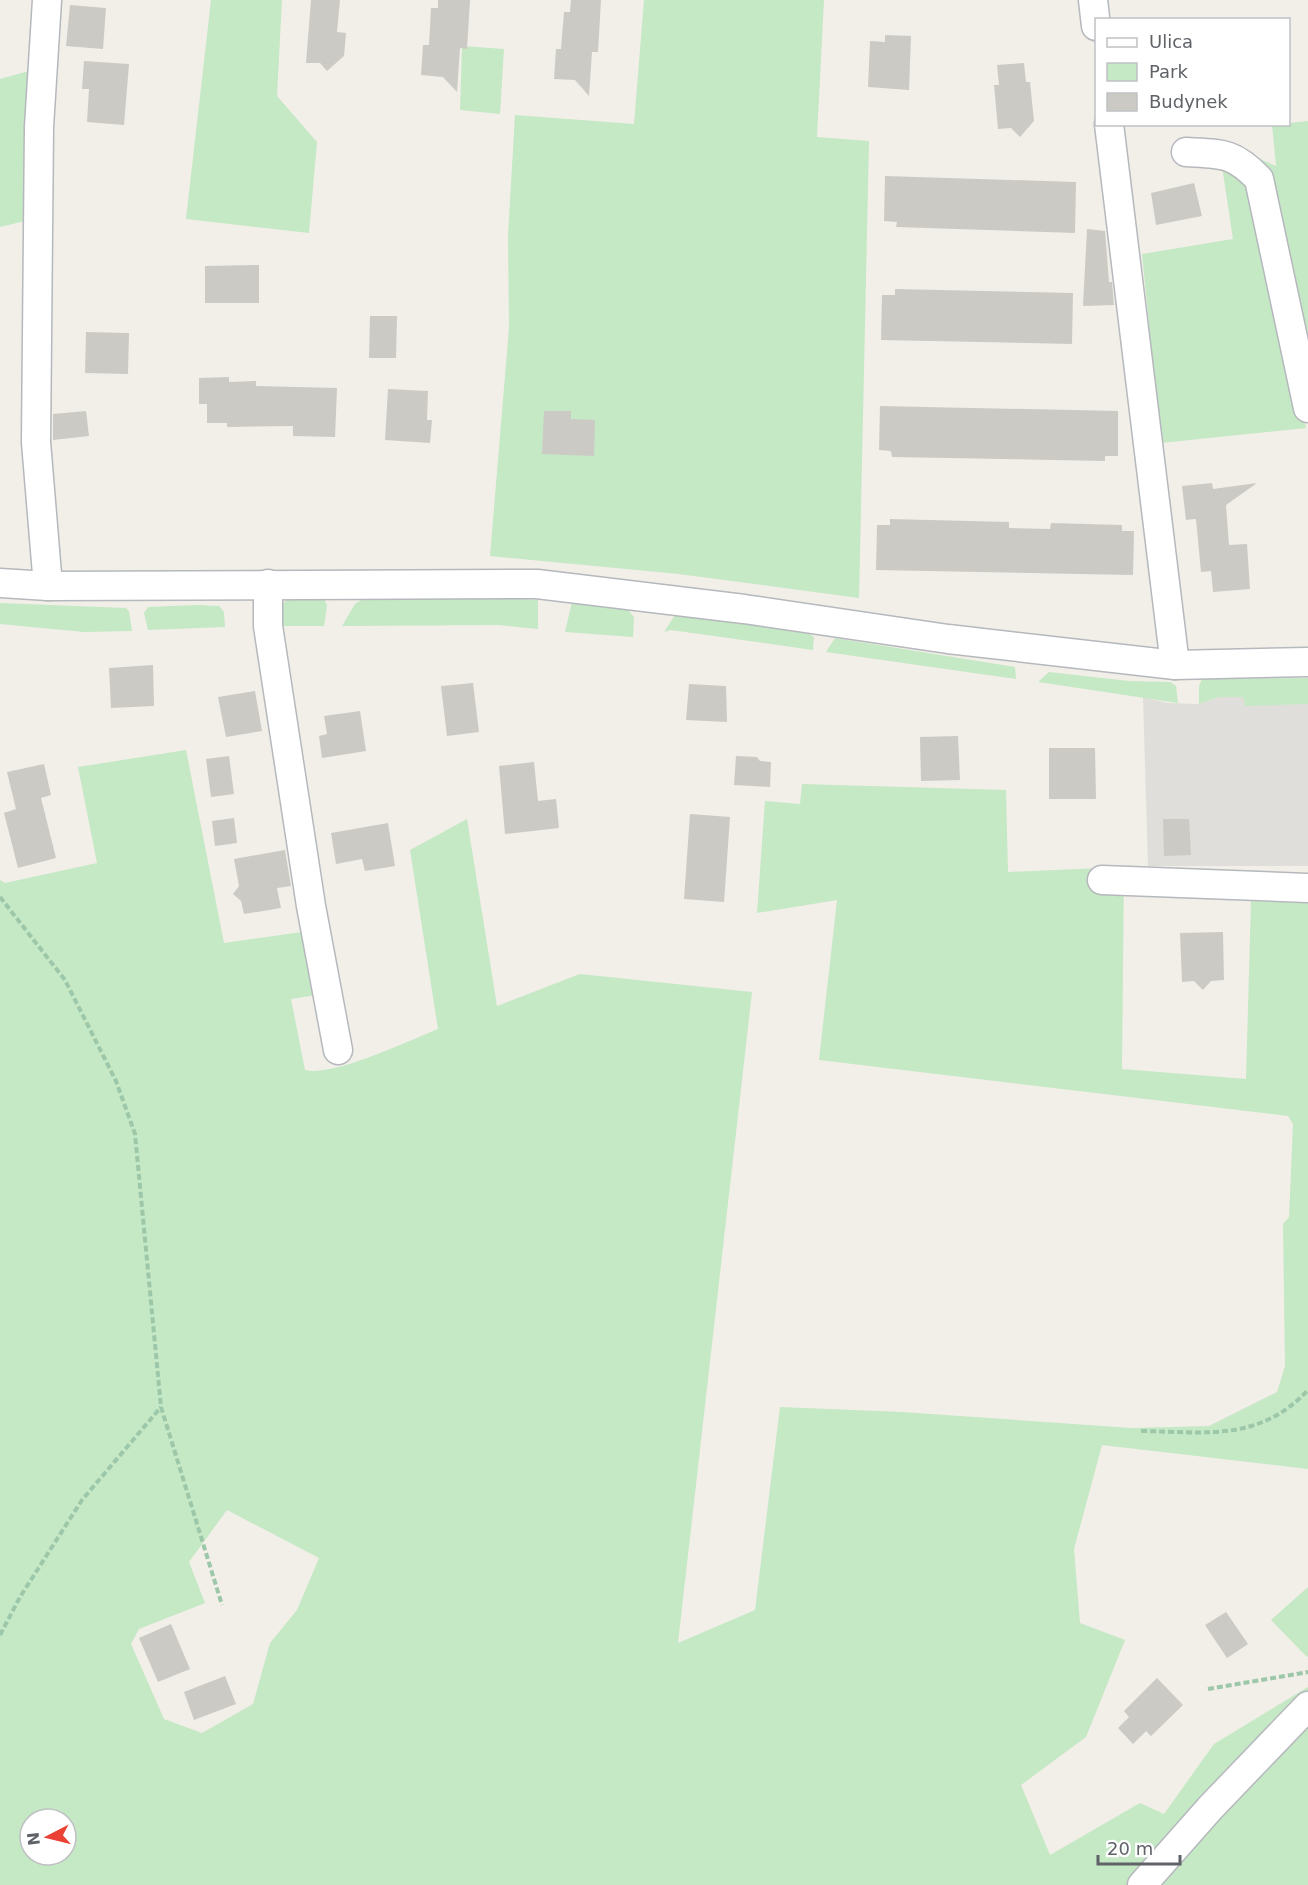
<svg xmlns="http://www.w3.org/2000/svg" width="1308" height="1885" viewBox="0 0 1308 1885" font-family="'DejaVu Sans',sans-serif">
  <rect width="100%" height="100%" fill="#f1efe8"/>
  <path fill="#e0deda" d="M 1143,697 L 1167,703 L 1199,704 L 1219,697 L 1244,697 L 1245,705 L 1308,704 L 1308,866 L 1148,866 Z"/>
  <g fill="#c5e8c5" fill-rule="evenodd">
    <path d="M 211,0 L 282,0 L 277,96 L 317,142 L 309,233 L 186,219 Z"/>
    <path d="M 644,0 L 824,0 L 817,137 L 869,141 L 859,598 L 679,574 L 490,556 L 509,328 L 508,235 L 515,115 L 634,124 Z"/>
    <path d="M 462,46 L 504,49 L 500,114 L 460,110 Z"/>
    <path d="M 36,69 L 29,220 L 0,227 L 0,79 Z"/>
    <path d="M 1308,121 L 1308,376 L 1260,159 L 1276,166 L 1272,125 Z"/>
    <path d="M 1222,166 L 1248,187 L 1257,201 L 1306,428 L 1161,443 L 1142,254 L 1233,239 Z"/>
    <path d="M 482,596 L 538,600 L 538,629 L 499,625 L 342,626 L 355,604 L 363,599 Z"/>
    <path d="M 324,599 L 327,605 L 324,626 L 277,626 L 280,606 L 287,600 Z"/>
    <path d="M 572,602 L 627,609 L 634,617 L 633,637 L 565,632 Z"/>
    <path d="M 0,603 L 126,608 L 129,611 L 132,631 L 84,632 L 0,624 Z"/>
    <path d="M 197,605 L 219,606 L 224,612 L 225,627 L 148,630 L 144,613 L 148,607 Z"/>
    <path d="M 675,615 L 806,632 L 814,637 L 813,650 L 671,630 L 664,632 Z"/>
    <path d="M 835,638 L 1015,667 L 1016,679 L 826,652 Z"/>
    <path d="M 1049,672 L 1129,681 L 1170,682 L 1176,686 L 1178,703 L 1038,682 Z"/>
    <path d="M 1308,678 L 1308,704 L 1245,706 L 1243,697 L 1219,697 L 1199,704 L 1199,686 L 1202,679 Z"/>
    <path d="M 186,750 L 224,943 L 309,931 L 316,995 L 291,999 L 305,1070 C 333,1077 408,1041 438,1029 L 410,850 L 467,819 L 497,1006 L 580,974 L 752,992 L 678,1643 L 755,1610 L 780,1407 L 902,1412 L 1131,1428 L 1209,1426 L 1277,1392 L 1285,1366 L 1283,1224 L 1289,1217 L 1293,1124 L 1288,1116 L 819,1060 L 837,900 L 757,913 L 765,801 L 800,804 L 802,784 L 1006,790 L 1008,872 L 1124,867 L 1122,1069 L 1246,1079 L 1251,901 L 1308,903 L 1308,1469 L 1102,1445 L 1074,1549 L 1080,1623 L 1125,1640 L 1086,1737 L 1021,1785 L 1050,1855 L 1140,1803 L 1164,1814 L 1214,1744 L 1308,1687 L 1308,1693 L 1128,1885 L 0,1885 L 0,880 L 5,883 L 97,863 L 78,767 ZM 227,1510 L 319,1558 L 297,1610 L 270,1643 L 253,1704 L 202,1733 L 164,1719 L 131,1644 L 139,1629 L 205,1603 L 189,1562 ZM 30,1819 L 66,1819 L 66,1855 L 30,1855 Z"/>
    <path d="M 1308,1587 L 1308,1656 L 1307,1657 L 1271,1620 Z"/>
    <path d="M 1308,1720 L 1308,1885 L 1156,1885 Z"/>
  </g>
  <g fill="#cccac5">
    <path d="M 311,0 L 340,0 L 337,32 L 346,33 L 344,56 L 327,71 L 320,63 L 306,63 Z"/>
    <path d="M 438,0 L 470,0 L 467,49 L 460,48 L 457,92 L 443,77 L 421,75 L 423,45 L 429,45 L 431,8 L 438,8 Z"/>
    <path d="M 571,0 L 601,0 L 598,52 L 592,52 L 589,96 L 575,80 L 554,79 L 556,49 L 561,49 L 564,12 L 570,12 Z"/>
    <path d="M 70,5 L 106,8 L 103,49 L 66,46 Z"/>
    <path d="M 885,35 L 911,36 L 909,90 L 868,87 L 870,41 L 885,42 Z"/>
    <path d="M 84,61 L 129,64 L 124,125 L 87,122 L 89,89 L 82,89 Z"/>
    <path d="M 1024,63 L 1026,82 L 1030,82 L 1034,121 L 1020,137 L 1011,128 L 998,129 L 994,85 L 999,85 L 997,65 Z"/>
    <path d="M 885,176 L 1076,182 L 1075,233 L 896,227 L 897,222 L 884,221 Z"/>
    <path d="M 1194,183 L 1202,216 L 1156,225 L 1151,193 Z"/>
    <path d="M 1087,229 L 1105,231 L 1109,282 L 1112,282 L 1114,305 L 1083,306 Z"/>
    <path d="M 259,265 L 259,303 L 205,303 L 205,266 Z"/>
    <path d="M 895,289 L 1073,293 L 1072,344 L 881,340 L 882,295 L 895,295 Z"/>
    <path d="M 370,316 L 397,316 L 396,358 L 369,358 Z"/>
    <path d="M 86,332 L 129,333 L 128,374 L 85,373 Z"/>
    <path d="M 229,377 L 229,382 L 256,381 L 256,386 L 337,388 L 335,437 L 293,436 L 293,426 L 227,427 L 227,423 L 207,423 L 207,404 L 199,404 L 199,378 Z"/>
    <path d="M 388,389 L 428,391 L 427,420 L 432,420 L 430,443 L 385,440 Z"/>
    <path d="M 880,406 L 1118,411 L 1118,456 L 1105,456 L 1105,461 L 892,457 L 891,451 L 879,450 Z"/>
    <path d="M 86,411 L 89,436 L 53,440 L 53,414 Z"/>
    <path d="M 544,411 L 571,411 L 571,419 L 595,420 L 594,456 L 542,454 Z"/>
    <path d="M 1212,483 L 1213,489 L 1257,483 L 1226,505 L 1229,545 L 1247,544 L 1250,589 L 1213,592 L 1211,571 L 1201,572 L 1196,519 L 1186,520 L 1182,486 Z"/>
    <path d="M 890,519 L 1009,522 L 1009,528 L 1050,529 L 1051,523 L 1122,525 L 1122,531 L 1134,531 L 1133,575 L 876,570 L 877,525 L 890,525 Z"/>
    <path d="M 153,665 L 154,706 L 111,708 L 109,668 Z"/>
    <path d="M 473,683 L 479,732 L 447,736 L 441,686 Z"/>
    <path d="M 689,684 L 726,686 L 727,722 L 686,720 Z"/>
    <path d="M 255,691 L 262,731 L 226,737 L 218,697 Z"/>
    <path d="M 360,711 L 366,751 L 322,758 L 319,736 L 327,734 L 324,716 Z"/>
    <path d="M 958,736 L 960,780 L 921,781 L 920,737 Z"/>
    <path d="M 1049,748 L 1095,748 L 1096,799 L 1049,799 Z"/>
    <path d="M 229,756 L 234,794 L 211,797 L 206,759 Z"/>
    <path d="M 736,756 L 757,757 L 760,761 L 771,762 L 770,787 L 734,785 Z"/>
    <path d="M 534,762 L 538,801 L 556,799 L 559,828 L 505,834 L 499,766 Z"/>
    <path d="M 44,764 L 51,795 L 41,798 L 56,858 L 18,868 L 4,813 L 16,809 L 7,772 Z"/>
    <path d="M 690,814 L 730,817 L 724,902 L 684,899 Z"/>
    <path d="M 234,818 L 237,843 L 215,846 L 212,821 Z"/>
    <path d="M 1163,819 L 1189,819 L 1191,855 L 1164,856 Z"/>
    <path d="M 388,823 L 395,866 L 365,871 L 362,859 L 336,864 L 331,833 Z"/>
    <path d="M 285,850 L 291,886 L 277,888 L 281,908 L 244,914 L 241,901 L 233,894 L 239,886 L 234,859 Z"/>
    <path d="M 1223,932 L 1224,980 L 1211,981 L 1203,990 L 1194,981 L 1182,982 L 1180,933 Z"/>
    <path d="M 1226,1612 L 1248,1644 L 1227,1658 L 1205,1625 Z"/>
    <path d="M 171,1624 L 190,1669 L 158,1682 L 139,1638 Z"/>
    <path d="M 225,1676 L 236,1704 L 194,1720 L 184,1692 Z"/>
    <path d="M 1157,1678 L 1183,1705 L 1151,1736 L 1146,1731 L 1133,1744 L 1118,1728 L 1129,1717 L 1124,1711 Z"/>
  </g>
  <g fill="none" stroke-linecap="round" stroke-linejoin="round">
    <g stroke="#b5b8bc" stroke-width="31">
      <g id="minor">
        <path d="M 47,0 L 39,127 L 36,442 L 48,586"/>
        <path d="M 1093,0 L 1096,26"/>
        <path d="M 1109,124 L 1175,665"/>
        <path d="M 1186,152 C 1222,154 1233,152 1259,179 L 1308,408"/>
        <path d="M 0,583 L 48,586 L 537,584 L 744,609 L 948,639 L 1175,665 L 1308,662"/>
        <path d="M 268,584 L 268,626 L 311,906 L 338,1050"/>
        <path d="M 1102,880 L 1308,888"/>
        <path d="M 1142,1885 L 1211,1807 L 1308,1706"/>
      </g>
    </g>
    <g stroke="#9cc7a9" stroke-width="4" stroke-dasharray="6 3" stroke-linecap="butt">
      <path d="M 0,897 L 65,980 L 116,1081 L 135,1134 L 161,1407 L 222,1605"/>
      <path d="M 1141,1431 C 1207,1432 1259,1442 1308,1390"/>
      <path d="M 0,1635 L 20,1597 L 82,1500 L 161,1407"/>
      <path d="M 1208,1689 L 1308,1672"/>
    </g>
    <use href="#minor" stroke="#fff" stroke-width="28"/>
  </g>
  <rect x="1095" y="18" width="195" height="108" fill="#ffffff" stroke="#bfc1c3" stroke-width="1.5"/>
  <rect x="1107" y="38" width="30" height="9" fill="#ffffff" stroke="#bfc1c3" stroke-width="1.5"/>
  <text x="1149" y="48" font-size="18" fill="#5f6368">Ulica</text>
  <rect x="1107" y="63" width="30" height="18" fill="#c5e8c5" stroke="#bfc1c3" stroke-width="1.5"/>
  <text x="1149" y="78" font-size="18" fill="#5f6368">Park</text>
  <rect x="1107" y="93" width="30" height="18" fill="#cccac5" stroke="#bfc1c3" stroke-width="1.5"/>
  <text x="1149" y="108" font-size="18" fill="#5f6368">Budynek</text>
  <g transform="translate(48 1837) rotate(263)"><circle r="28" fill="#ffffff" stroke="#bfc1c3" stroke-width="1.5"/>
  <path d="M0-4.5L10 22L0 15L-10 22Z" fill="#ea4335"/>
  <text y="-9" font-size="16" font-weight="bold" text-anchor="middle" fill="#5f6368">N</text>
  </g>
  <path d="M1098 1855v9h82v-9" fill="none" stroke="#5f6368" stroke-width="3"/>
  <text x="1107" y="1855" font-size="18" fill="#5f6368" stroke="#ffffff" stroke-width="4.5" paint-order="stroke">20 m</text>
</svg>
